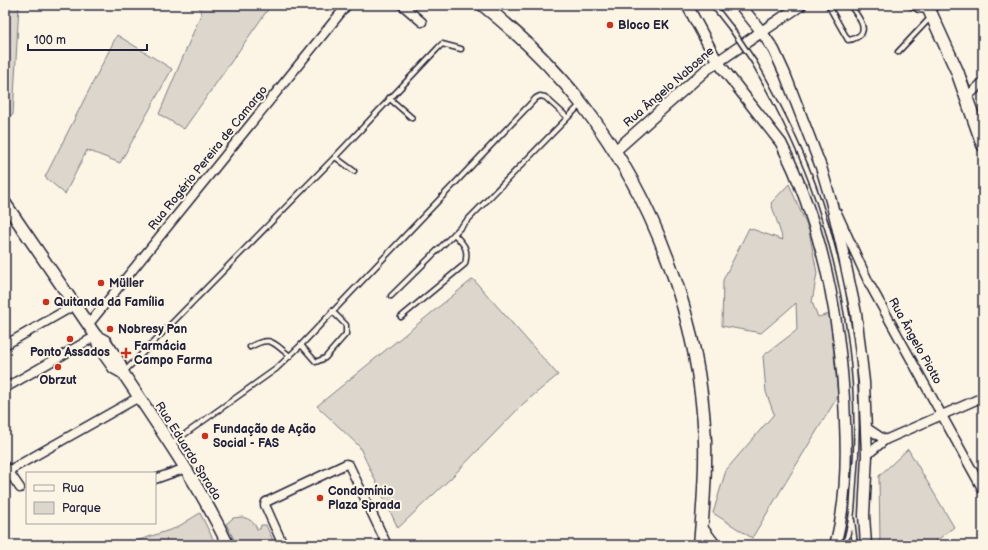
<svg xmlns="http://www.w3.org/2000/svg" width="988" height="550" viewBox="0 0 988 550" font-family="'Balsamiq Sans',sans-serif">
  <rect width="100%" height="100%" fill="#fcf5e5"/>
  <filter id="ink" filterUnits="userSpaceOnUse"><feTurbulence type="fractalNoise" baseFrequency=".025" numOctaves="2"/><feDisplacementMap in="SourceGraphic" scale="8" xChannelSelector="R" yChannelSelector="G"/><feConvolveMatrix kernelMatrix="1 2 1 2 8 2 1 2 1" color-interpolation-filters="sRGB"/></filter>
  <g filter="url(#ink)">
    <g fill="#dcd6cc" stroke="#7f7c84">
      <path d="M 5,5 L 19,5 L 13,115 L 5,115 Z"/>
      <path d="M 199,5 L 271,5 L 184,129 L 159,114 L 201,14 Z"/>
      <path d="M 117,35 L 172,69 L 120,163 L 87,150 L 65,194 L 45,177 Z"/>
      <path d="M 789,184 L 809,231 L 817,273 L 812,302 L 818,317 L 830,314 L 838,396 L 752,538 L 713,513 L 726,470 L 774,414 L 766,392 L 763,356 L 797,330 L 796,303 L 761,333 L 722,326 L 723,280 L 749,228 L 783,240 L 771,203 Z"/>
      <path d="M 473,279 L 558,375 L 524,403 L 451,478 L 398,528 L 359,446 L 317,406 Z"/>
      <path d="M 908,449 L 954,527 L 931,545 L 886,545 L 880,541 L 879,476 Z"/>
      <path d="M 200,513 L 216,545 L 124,545 L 176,528 Z"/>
      <path d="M 242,517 C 250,519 254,522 257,529 L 260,529 L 261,525 L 266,525 L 275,545 L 237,545 L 226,524 L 233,518 Z"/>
    </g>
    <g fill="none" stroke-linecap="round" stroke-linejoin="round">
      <g stroke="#22223b" stroke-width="7">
        <g id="service">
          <path d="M 713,5 L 731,28"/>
          <path d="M 828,5 L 848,40 C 852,40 854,39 857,37 C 871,30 856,14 850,5"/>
          <path d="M 909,5 L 919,10 L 928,11"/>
          <path d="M 898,52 L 931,17"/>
          <path d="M 754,62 C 779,106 802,152 818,199 C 848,287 863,390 854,482 C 853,494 853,507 851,519 C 850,527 847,536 845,545"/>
          <path d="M 389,98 L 412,118"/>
          <path d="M 335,157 L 354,171"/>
          <path d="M 391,296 L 454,234 L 581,104"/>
          <path d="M 401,317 L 465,264 C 469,248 464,245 454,234"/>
          <path d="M 301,345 L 316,362 L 325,358 L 346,334 L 346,325 L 332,311"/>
          <path d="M 250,347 C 271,335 273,343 290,356"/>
          <path d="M 124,372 L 335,157 L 438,48 L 442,44 L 461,49"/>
          <path d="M 171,444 L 276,369 L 301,345 L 536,98 L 540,96 L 545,97 L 567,117"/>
          <path d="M 852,520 L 855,545"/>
        </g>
      </g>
      <g stroke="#22223b" stroke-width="11">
        <g id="minor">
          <path d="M 402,5 L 422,22"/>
          <path d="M 967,97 L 983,82"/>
          <path d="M 837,213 L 869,283 L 983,490"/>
          <path d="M 88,325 L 347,5"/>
          <path d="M 5,345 L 75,305"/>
          <path d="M 5,388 L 96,336"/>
          <path d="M 867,428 L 885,440"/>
          <path d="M 867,455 L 885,440 L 983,397"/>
          <path d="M 5,466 L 20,488"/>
          <path d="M 8,471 L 139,397"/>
          <path d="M 155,479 L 186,468"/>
          <path d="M 702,526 L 715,543 L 714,545"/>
          <path d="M 283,545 L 265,505 L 266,502 L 346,464 L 349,465 L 387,545"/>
        </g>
      </g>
      <g stroke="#22223b" stroke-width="13">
        <g id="tertiary">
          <path d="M 687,5 L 717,61 L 781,143 C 824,229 842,326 845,422 C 847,463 846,505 835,545"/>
          <path d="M 740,5 L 761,31 L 774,50 L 785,74 L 821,167 L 831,201 L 841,243 L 856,313 L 864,382 L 867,455 L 864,515 L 866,545"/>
          <path d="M 615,151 L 707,69 L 801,5"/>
        </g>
      </g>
      <g stroke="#22223b" stroke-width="14">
        <g id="secondary">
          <path d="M 5,203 L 96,336 L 99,347 L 114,368 L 123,373"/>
          <path d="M 96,336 L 105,341 L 119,362 L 123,373 C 160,429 199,484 228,545"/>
        </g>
      </g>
      <g stroke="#22223b" stroke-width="15">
        <g id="primary">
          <path d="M 483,5 C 519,34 554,68 582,104 C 656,200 700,321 705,441 C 706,476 703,511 700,545"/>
          <path d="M 927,5 L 957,71 L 983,145"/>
        </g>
      </g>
      <use href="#service" stroke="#fcf5e5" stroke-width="4"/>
      <use href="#minor" stroke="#fcf5e5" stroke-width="8"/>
      <use href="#tertiary" stroke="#fcf5e5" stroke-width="10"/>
      <use href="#secondary" stroke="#fcf5e5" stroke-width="11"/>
      <use href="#primary" stroke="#fcf5e5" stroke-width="12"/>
      <g stroke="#22223b" stroke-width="7" stroke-linecap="butt">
        <path id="service-bridge" d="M 731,28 L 754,62"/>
      </g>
      <use href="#service-bridge" stroke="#fcf5e5" stroke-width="4"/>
    </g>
  </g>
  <g fill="#c8321e" stroke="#fcf5e5" stroke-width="1.5">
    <circle cx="610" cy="25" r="4"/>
    <circle cx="101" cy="283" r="4"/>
    <circle cx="46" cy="302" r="4"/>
    <circle cx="110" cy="329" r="4"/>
    <circle cx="70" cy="339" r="4"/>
    <path d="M124 347h4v4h4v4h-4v4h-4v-4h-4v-4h4z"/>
    <circle cx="58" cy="367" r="4"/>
    <circle cx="205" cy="436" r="4"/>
    <circle cx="320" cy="498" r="4"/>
  </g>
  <g text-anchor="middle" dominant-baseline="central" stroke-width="4" stroke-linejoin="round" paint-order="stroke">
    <g font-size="12" font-weight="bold" fill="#22223b" stroke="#fcf5e5" text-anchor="start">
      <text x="618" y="25">Bloco EK</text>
      <text x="109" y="283">Müller</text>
      <text x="54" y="302">Quitanda da Família</text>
      <text x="118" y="329">Nobresy Pan</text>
      <text x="134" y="346">Farmácia<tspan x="134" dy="14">Campo Farma</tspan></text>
      <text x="70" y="352" text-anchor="middle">Ponto Assados</text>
      <text x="58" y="380" text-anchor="middle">Obrzut</text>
      <text x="213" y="429">Fundação de Ação<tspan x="213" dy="14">Social - FAS</tspan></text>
      <text x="328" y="491">Condomínio<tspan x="328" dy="14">Plaza Sprada</tspan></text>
    </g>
    <g font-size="12" fill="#22223b" stroke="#fcf5e5">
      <text transform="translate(669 87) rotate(-41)">Rua Ângelo Nabosne</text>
      <text transform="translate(208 158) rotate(-51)">Rua Rogério Pereira de Camargo</text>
      <text transform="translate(915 341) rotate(61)">Rua Ângelo Piotto</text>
      <text transform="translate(188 451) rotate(58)">Rua Eduardo Sprada</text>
    </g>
  </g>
  <rect width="988" height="550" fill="none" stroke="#fcf5e5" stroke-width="20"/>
  <rect x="10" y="10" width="968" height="530" fill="none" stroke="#22223b" stroke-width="1.5" filter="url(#ink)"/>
  <rect x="26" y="472" width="130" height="52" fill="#fcf5e5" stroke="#a5a1a1"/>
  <rect x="34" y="485" width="20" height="6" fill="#fcf5e5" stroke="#a5a1a1"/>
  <text x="62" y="492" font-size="12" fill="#22223b">Rua</text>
  <rect x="34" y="502" width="20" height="12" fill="#dcd6cc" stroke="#a5a1a1"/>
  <text x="62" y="512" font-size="12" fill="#22223b">Parque</text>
  <path d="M28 44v6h119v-6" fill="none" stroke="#22223b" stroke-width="2"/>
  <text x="34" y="44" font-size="12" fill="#22223b" stroke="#fcf5e5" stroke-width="3" paint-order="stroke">100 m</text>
</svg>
